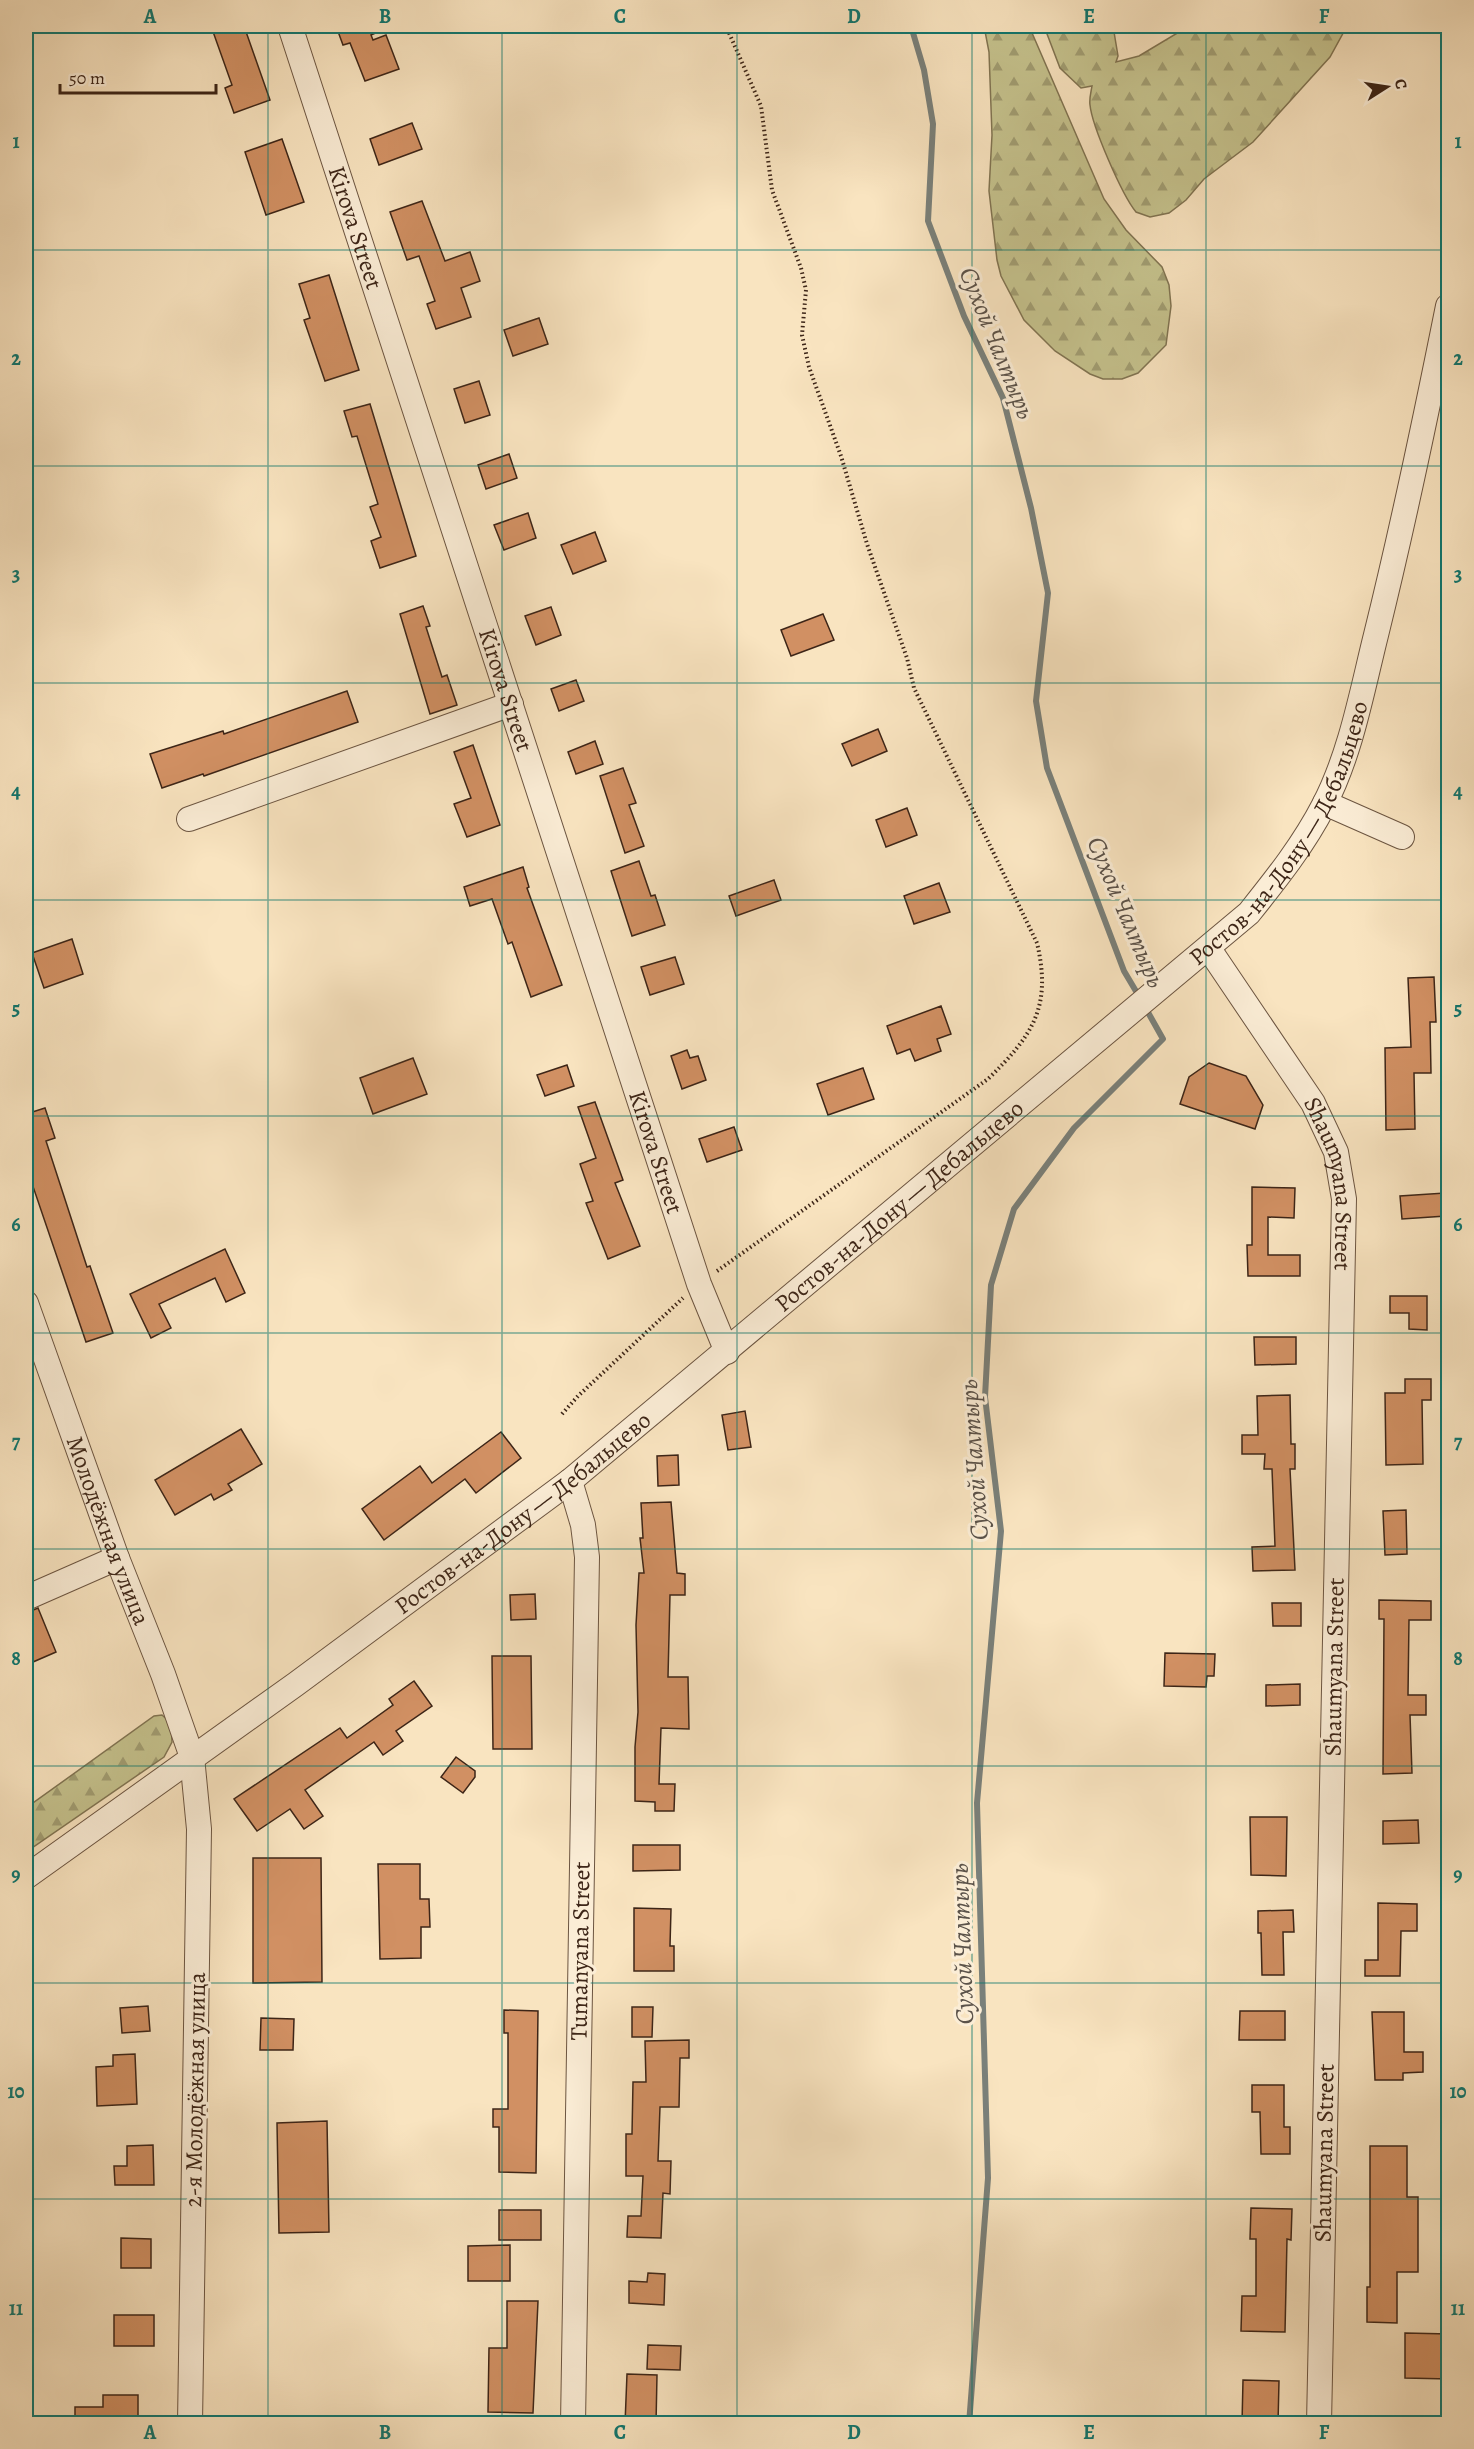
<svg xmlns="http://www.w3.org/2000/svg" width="1474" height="2449" viewBox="0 0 1474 2449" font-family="Alegreya,serif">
  <defs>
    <pattern id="forest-firs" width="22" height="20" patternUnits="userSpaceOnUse" patternTransform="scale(1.5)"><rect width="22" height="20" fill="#c5c28d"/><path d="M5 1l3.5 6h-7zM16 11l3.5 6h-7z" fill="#a19d72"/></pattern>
  </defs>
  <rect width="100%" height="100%" fill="#f9e4c0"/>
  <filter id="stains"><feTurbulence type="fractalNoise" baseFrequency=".00333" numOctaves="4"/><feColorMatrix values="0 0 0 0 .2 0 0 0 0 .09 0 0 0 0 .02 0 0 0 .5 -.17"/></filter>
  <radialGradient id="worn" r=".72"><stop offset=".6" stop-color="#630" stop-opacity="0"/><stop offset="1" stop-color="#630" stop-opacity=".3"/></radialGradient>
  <g fill="url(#forest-firs)" stroke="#817452" stroke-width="1.5">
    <path d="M 984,26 L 1029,26 L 1104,199 L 1126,230 L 1162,267 L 1169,285 L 1171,306 L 1166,345 L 1138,373 L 1122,379 L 1103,379 L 1090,374 L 1055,351 L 1024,320 L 1001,276 L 997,260 L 989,191 L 992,135 L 989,52 Z"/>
    <path d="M 1044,26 L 1113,26 L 1118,56 L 1116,62 L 1139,56 L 1189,26 L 1347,26 L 1330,57 L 1253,142 L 1204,179 L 1186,200 L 1169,213 L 1150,217 L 1136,212 C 1122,195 1092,126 1090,105 C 1089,99 1091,92 1092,86 L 1081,88 L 1060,68 Z"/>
    <path d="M 162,1715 L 171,1723 L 172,1742 L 164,1757 L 26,1852 L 26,1808 L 154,1716 Z"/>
  </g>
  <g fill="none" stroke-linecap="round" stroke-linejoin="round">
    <g stroke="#7a807a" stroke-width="6">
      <path d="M 911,26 L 924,70 L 933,124 L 928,221 L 964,316 L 1003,398 L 1031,508 L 1048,593 L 1036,701 L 1047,768 L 1124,971 L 1140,998"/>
      <path d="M 969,2424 L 988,2178 L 977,1803 L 1001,1531 L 985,1397 L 991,1285 L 1014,1209 L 1074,1128 L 1163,1039 L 1145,1007"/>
    </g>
  </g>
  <g fill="#d19063" stroke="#3d2517" stroke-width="1.5">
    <path d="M 211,26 L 244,26 L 270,100 L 234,113 L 225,88 L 232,85 Z"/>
    <path d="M 336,26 L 391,26 L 371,35 L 373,40 L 386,35 L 399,69 L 365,81 L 350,43 L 343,45 Z"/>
    <path d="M 412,123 L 422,149 L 379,165 L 370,139 Z"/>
    <path d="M 282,139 L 304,202 L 266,215 L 245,152 Z"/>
    <path d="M 422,201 L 445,261 L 470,252 L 480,281 L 461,288 L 471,317 L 436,329 L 427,304 L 435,301 L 419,256 L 407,260 L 390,212 Z"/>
    <path d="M 329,275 L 359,370 L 325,381 L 304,320 L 310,318 L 299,284 Z"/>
    <path d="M 539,318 L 548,344 L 513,356 L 504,330 Z"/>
    <path d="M 479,381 L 490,415 L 465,423 L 454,389 Z"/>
    <path d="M 370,404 L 416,556 L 380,568 L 371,541 L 381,537 L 370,507 L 378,504 L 357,436 L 352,437 L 344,411 Z"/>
    <path d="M 509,454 L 517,478 L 486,489 L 478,465 Z"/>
    <path d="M 528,513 L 536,538 L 504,550 L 494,525 Z"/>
    <path d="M 595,532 L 606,561 L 573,574 L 561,545 Z"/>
    <path d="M 423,606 L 430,626 L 426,627 L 442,677 L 447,675 L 457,705 L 430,714 L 400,614 Z"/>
    <path d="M 551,607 L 561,635 L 536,645 L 525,616 Z"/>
    <path d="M 823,614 L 834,640 L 791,656 L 781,630 Z"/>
    <path d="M 576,680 L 584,701 L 559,711 L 551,689 Z"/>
    <path d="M 347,691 L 358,722 L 204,776 L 203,774 L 162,788 L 150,754 L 223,731 L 224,734 Z"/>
    <path d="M 878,729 L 887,751 L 852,766 L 842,744 Z"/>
    <path d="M 595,741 L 603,764 L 576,774 L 568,752 Z"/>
    <path d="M 473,745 L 500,825 L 467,837 L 454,804 L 471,798 L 454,752 Z"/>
    <path d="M 623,768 L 636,803 L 629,805 L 644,846 L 625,853 L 600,776 Z"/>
    <path d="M 907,808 L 917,835 L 886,847 L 876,820 Z"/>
    <path d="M 639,861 L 651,896 L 655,895 L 665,925 L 632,936 L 611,871 Z"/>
    <path d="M 523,867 L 529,887 L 527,888 L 562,985 L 531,997 L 512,942 L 508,944 L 492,899 L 470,906 L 464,887 Z"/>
    <path d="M 774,880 L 781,900 L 736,916 L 729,896 Z"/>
    <path d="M 939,883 L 950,912 L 914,924 L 904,896 Z"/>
    <path d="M 72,939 L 83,974 L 44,988 L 32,953 Z"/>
    <path d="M 675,957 L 684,984 L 650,995 L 641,967 Z"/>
    <path d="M 1434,977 L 1436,1022 L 1430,1022 L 1431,1073 L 1414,1073 L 1415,1129 L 1386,1130 L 1385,1048 L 1411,1047 L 1408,978 Z"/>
    <path d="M 941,1006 L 951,1034 L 937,1039 L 941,1051 L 915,1061 L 910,1049 L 897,1054 L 887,1026 Z"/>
    <path d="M 687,1050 L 690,1058 L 698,1056 L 706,1080 L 682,1089 L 671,1056 Z"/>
    <path d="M 413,1058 L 427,1094 L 373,1114 L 360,1078 Z"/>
    <path d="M 1209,1063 L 1246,1076 L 1263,1105 L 1255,1129 L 1180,1104 L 1189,1077 Z"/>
    <path d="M 567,1065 L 574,1086 L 545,1096 L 537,1075 Z"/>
    <path d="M 863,1068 L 874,1099 L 828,1115 L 817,1084 Z"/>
    <path d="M 595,1102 L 623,1180 L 615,1183 L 640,1246 L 608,1259 L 586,1203 L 593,1201 L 580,1164 L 596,1158 L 578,1107 Z"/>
    <path d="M 45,1108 L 55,1138 L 46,1141 L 87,1267 L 90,1266 L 113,1333 L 86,1342 L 26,1166 L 26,1114 Z"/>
    <path d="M 734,1127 L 742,1150 L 707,1162 L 699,1139 Z"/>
    <path d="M 1252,1187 L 1295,1188 L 1294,1218 L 1268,1217 L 1268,1255 L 1300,1255 L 1300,1276 L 1248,1276 L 1247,1245 L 1252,1245 Z"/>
    <path d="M 1445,1193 L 1446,1216 L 1402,1219 L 1400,1196 Z"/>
    <path d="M 225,1249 L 245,1293 L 226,1302 L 215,1278 L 159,1304 L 171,1328 L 151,1338 L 130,1294 Z"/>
    <path d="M 1390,1296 L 1427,1296 L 1427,1330 L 1409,1329 L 1409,1313 L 1390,1313 Z"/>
    <path d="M 1254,1337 L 1296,1337 L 1296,1364 L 1255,1365 Z"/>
    <path d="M 1405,1379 L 1431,1379 L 1431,1400 L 1422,1400 L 1423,1464 L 1386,1465 L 1385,1393 L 1405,1393 Z"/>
    <path d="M 1290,1395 L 1291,1444 L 1295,1444 L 1295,1469 L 1290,1469 L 1295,1570 L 1253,1571 L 1252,1547 L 1275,1546 L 1272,1469 L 1264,1469 L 1265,1454 L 1242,1454 L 1242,1435 L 1258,1435 L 1257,1396 Z"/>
    <path d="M 745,1411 L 751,1447 L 728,1450 L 722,1415 Z"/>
    <path d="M 241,1429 L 262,1464 L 228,1484 L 232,1490 L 214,1500 L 211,1494 L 175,1515 L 155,1480 Z"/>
    <path d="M 501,1432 L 521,1458 L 476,1493 L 465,1479 L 384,1540 L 362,1509 L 420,1466 L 432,1483 Z"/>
    <path d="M 678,1455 L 679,1485 L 658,1486 L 657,1456 Z"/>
    <path d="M 671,1502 L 677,1573 L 685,1574 L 685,1595 L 670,1595 L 668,1677 L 688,1677 L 689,1729 L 661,1728 L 659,1784 L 675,1784 L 674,1811 L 655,1811 L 655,1802 L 635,1801 L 635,1747 L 638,1712 L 636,1625 L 639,1573 L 644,1573 L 640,1538 L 643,1538 L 641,1503 Z"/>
    <path d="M 1406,1510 L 1407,1554 L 1385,1555 L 1383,1511 Z"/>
    <path d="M 535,1594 L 536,1619 L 511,1620 L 510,1595 Z"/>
    <path d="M 1379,1600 L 1431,1601 L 1431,1620 L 1409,1620 L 1408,1695 L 1426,1695 L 1426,1715 L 1410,1715 L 1412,1773 L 1383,1774 L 1384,1619 L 1379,1619 Z"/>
    <path d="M 1272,1603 L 1301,1603 L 1301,1626 L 1273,1626 Z"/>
    <path d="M 38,1608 L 56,1652 L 26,1665 L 26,1613 Z"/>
    <path d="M 1165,1653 L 1215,1654 L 1214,1676 L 1207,1676 L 1206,1687 L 1164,1686 Z"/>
    <path d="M 492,1656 L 531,1656 L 532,1749 L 493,1749 Z"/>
    <path d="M 414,1681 L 432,1706 L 396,1731 L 403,1741 L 383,1755 L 374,1742 L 305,1790 L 323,1816 L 304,1829 L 290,1809 L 257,1831 L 234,1799 L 340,1728 L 347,1738 L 393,1705 L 389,1699 Z"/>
    <path d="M 1300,1684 L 1300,1705 L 1266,1706 L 1266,1685 Z"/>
    <path d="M 456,1757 L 475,1771 L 475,1777 L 463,1793 L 441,1777 Z"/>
    <path d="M 1250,1817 L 1287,1817 L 1286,1876 L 1251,1875 Z"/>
    <path d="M 1418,1820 L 1419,1843 L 1383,1844 L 1383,1821 Z"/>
    <path d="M 633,1845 L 680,1845 L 680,1870 L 633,1871 Z"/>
    <path d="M 253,1858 L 321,1858 L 322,1982 L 253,1983 Z"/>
    <path d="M 378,1864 L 420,1864 L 420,1899 L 429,1899 L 430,1927 L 421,1927 L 421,1958 L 380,1959 Z"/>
    <path d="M 1378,1903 L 1417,1904 L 1417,1931 L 1401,1931 L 1400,1976 L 1365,1976 L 1365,1960 L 1378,1960 Z"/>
    <path d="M 634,1908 L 671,1909 L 670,1946 L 674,1946 L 674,1971 L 634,1971 Z"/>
    <path d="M 1293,1910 L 1294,1932 L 1283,1932 L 1284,1975 L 1262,1975 L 1261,1933 L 1258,1933 L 1258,1911 Z"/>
    <path d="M 148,2006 L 150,2031 L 122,2033 L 120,2008 Z"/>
    <path d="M 632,2007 L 653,2007 L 652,2037 L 632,2037 Z"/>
    <path d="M 504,2010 L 538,2011 L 536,2173 L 499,2172 L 499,2127 L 493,2127 L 493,2109 L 508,2109 L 508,2033 L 504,2033 Z"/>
    <path d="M 1240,2011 L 1285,2011 L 1285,2040 L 1239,2040 Z"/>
    <path d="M 1372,2012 L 1404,2012 L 1404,2052 L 1423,2052 L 1423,2072 L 1403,2073 L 1403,2080 L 1375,2080 Z"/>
    <path d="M 261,2018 L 294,2019 L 293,2050 L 260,2050 Z"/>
    <path d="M 689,2040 L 689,2058 L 680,2058 L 679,2107 L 660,2107 L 658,2161 L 671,2161 L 670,2194 L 663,2193 L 661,2238 L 627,2237 L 628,2216 L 641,2216 L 643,2176 L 626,2176 L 626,2134 L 632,2134 L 633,2082 L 646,2082 L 645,2041 Z"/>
    <path d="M 135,2054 L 137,2104 L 97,2106 L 96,2067 L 113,2066 L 113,2055 Z"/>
    <path d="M 1252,2085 L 1284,2085 L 1284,2127 L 1290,2127 L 1290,2154 L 1261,2154 L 1260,2112 L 1252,2112 Z"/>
    <path d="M 327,2121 L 329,2232 L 279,2233 L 277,2123 Z"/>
    <path d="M 153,2145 L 154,2185 L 115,2185 L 114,2166 L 127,2166 L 127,2146 Z"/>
    <path d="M 1370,2146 L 1407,2146 L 1407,2197 L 1418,2197 L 1418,2272 L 1397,2272 L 1397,2323 L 1367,2322 L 1367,2287 L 1370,2287 Z"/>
    <path d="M 1251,2208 L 1292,2209 L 1291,2240 L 1287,2239 L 1285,2332 L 1241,2331 L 1242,2296 L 1256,2296 L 1256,2239 L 1250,2239 Z"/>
    <rect x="499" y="2210" width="42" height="30"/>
    <path d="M 121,2238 L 151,2239 L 151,2268 L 121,2268 Z"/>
    <path d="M 510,2245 L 510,2281 L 468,2281 L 468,2246 Z"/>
    <path d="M 648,2273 L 665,2274 L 664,2305 L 629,2303 L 629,2281 L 647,2282 Z"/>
    <path d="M 507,2301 L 538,2301 L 533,2413 L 488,2412 L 489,2348 L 507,2348 Z"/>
    <rect x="114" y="2315" width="40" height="31"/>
    <path d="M 1405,2333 L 1449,2334 L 1449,2379 L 1405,2378 Z"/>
    <path d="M 648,2345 L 681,2346 L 680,2370 L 647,2369 Z"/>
    <path d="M 627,2374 L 657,2375 L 656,2424 L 625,2424 Z"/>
    <path d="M 1243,2380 L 1279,2381 L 1278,2424 L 1242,2424 Z"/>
    <path d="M 103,2395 L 138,2395 L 138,2424 L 75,2424 L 75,2407 L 103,2407 Z"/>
  </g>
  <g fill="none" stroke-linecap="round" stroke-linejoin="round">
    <g stroke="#6c5541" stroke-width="26">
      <g id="minor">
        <path id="s1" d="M 290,26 L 699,1284 L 727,1352"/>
        <path d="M 1325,803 L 1402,837"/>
        <path d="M 189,819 L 511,704"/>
        <path id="s2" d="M 1209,949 L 1313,1103 L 1336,1152 L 1344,1199 L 1319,2424"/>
        <path id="s3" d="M 26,1303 L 117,1558 L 163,1674 L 192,1757 L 199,1829 L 190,2424"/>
        <path d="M 570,1481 L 583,1525 L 587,1557 L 573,2424"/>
        <path d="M 26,1598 L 117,1558"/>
        <path id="s4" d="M 26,1877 L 296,1684 L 570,1481 L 1249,913 C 1277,878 1304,844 1324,805 C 1351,753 1362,691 1376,635 C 1403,526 1426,416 1448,306"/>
      </g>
    </g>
    <g stroke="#3d2517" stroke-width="4" stroke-dasharray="1.5 3" stroke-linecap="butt">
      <path d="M 717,1271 L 988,1079 C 1033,1035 1052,1007 1037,943 L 914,688 L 907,658 L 867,544 L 841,456 L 809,367 L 802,335 L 806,290 L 801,268 L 772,190 L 761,106 L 726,26"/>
      <path d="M 562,1414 L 578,1396 L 683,1298"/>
    </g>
    <use href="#minor" stroke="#fbedd6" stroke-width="24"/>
  </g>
  <path fill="none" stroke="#0f766e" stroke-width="1.5" stroke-opacity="0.55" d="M 268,26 L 268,2424M 502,26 L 502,2424M 737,26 L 737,2424M 972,26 L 972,2424M 1206,26 L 1206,2424M 26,250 L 1448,250M 26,466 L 1448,466M 26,683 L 1448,683M 26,900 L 1448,900M 26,1116 L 1448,1116M 26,1333 L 1448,1333M 26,1549 L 1448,1549M 26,1766 L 1448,1766M 26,1983 L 1448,1983M 26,2199 L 1448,2199"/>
  <g text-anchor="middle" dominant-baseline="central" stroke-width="6" stroke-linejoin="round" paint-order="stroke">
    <g font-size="24" fill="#3d2517" stroke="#fbedd6">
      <text stroke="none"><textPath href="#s1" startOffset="212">Kirova Street</textPath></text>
      <text stroke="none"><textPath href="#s1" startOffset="698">Kirova Street</textPath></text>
      <text stroke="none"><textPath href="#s4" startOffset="1642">Ростов-на-Дону — Дебальцево</textPath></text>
      <text stroke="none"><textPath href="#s1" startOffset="1184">Kirova Street</textPath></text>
      <text stroke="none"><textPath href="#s2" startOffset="270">Shaumyana Street</textPath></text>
      <text stroke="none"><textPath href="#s4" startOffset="1102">Ростов-на-Дону — Дебальцево</textPath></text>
      <text stroke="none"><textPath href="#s4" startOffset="616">Ростов-на-Дону — Дебальцево</textPath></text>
      <text stroke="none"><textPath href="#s3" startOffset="242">Молодёжная улица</textPath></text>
      <text transform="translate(1334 1667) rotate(-89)">Shaumyana Street</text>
      <text transform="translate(580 1951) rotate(-89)">Tumanyana Street</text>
      <text transform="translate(195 2090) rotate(-89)">2-я Молодёжная улица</text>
      <text transform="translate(1324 2153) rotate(-89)">Shaumyana Street</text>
    </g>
    <g font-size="26" font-style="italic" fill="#5b5249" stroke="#fbedd6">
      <text transform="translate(997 343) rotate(68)">Сухой Чалтырь</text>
      <text transform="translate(1126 912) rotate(67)">Сухой Чалтырь</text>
      <text transform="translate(974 1460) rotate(-94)">Сухой Чалтырь</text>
      <text transform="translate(962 1944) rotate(-92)">Сухой Чалтырь</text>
    </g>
  </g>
  <rect width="1474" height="2449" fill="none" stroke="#f9e4c0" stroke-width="66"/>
  <g transform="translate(1387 87) rotate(78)" stroke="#fbedd6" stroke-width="4.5" paint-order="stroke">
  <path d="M0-4.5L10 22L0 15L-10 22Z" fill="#3d2517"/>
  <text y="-9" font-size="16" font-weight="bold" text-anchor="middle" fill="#3d2517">С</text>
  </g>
  <path d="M60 84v9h156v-9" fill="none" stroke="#3d2517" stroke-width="3"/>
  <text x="69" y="84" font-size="18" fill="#3d2517" stroke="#fbedd6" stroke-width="4.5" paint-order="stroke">50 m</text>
  <rect x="33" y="33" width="1408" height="2383" fill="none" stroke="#0f766e" stroke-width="2"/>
  <g font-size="20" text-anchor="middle" font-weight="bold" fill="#0f766e">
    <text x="150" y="23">A</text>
    <text x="385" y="23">B</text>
    <text x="620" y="23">C</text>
    <text x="854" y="23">D</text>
    <text x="1089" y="23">E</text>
    <text x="1324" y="23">F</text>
    <text x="16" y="148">1</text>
    <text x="1458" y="148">1</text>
    <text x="16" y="365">2</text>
    <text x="1458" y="365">2</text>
    <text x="16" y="581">3</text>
    <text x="1458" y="581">3</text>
    <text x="16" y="798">4</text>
    <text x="1458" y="798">4</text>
    <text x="16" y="1015">5</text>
    <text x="1458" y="1015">5</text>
    <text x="16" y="1231">6</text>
    <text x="1458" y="1231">6</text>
    <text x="16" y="1448">7</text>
    <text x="1458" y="1448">7</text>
    <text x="16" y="1665">8</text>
    <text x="1458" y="1665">8</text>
    <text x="16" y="1881">9</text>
    <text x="1458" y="1881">9</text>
    <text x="16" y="2098">10</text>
    <text x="1458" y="2098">10</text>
    <text x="16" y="2315">11</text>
    <text x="1458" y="2315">11</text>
    <text x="150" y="2439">A</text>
    <text x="385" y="2439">B</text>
    <text x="620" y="2439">C</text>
    <text x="854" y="2439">D</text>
    <text x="1089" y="2439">E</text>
    <text x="1324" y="2439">F</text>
  </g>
  <rect width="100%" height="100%" filter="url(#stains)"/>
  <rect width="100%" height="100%" fill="url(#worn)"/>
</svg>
